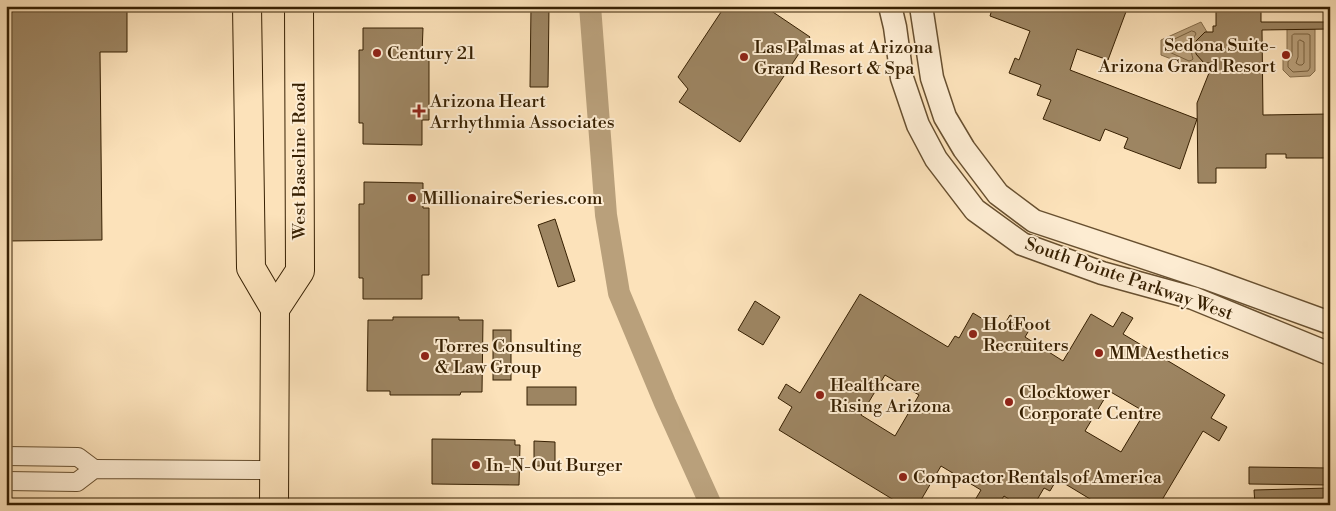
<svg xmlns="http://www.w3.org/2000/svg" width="1336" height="511" viewBox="0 0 1336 511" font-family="'Libre Bodoni',serif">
  <rect width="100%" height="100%" fill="#fce2ba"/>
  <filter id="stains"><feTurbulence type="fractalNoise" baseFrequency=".004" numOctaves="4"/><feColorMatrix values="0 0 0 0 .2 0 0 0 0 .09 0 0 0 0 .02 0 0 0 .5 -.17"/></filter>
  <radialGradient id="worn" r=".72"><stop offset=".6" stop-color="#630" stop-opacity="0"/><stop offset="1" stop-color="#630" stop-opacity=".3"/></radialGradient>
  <g fill="#b9a07b" stroke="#856d4b">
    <path d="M 1201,22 L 1207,32 L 1196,54 L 1204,63 L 1206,63 L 1202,71 L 1161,55 L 1161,40 Z"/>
    <path d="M 1287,29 L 1315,29 L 1315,71 L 1310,76 L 1290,77 L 1283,70 L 1283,59 L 1287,56 Z"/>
  </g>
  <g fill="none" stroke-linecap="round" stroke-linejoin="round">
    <g stroke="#78603e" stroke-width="1">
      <path d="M 1192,31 L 1195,32 L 1196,34 C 1191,41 1190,49 1193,59 L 1192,60 L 1189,61 L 1167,51 L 1167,43 Z"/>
      <path d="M 1294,34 L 1308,34 L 1310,35 L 1310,68 L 1308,71 L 1293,72 L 1288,67 L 1288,62 L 1292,56 L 1292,36 Z"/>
      <path d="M 1300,40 L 1304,42 L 1304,63 L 1302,65 L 1299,65 L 1296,63 L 1298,57 L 1298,42 Z"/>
    </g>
    <path stroke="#b9a07b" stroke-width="22" d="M 590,6 L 606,215 L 619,293 L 665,403 L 711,505"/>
  </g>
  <g fill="#9d8562" stroke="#372002" fill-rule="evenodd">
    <path d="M 6,6 L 127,6 L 127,52 L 100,52 L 102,240 L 6,241 Z"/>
    <rect x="391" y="6" width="66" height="2"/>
    <path d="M 531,6 L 549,6 L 548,87 L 530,87 Z"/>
    <path d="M 725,6 L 764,6 L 810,37 L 740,142 L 679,102 L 688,89 L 678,77 Z"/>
    <path d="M 993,6 L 1119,6 L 1127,9 L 1108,60 L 1077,49 L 1070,70 L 1197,119 L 1180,169 L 1124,148 L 1128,138 L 1105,129 L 1100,141 L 1043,119 L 1051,100 L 1037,95 L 1041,85 L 1009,73 L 1015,58 L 1019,60 L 1030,31 L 990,16 Z"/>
    <path d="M 1216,6 L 1261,6 L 1261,22 L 1330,22 L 1330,29 L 1262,30 L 1263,115 L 1330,114 L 1330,158 L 1286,158 L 1286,154 L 1266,154 L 1266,168 L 1216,168 L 1216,183 L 1198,183 L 1197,103 L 1213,63 L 1204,63 L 1196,54 L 1196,41 L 1205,32 L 1213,32 L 1213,26 L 1216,26 Z"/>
    <path d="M 363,28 L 423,28 L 422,54 L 429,54 L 429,120 L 422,120 L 422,145 L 363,144 L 363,123 L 359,123 L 359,50 L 363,50 Z"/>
    <path d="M 364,182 L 423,183 L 423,208 L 429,208 L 429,275 L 422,275 L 422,299 L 363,299 L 363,278 L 359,278 L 359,204 L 364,204 Z"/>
    <path d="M 555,219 L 575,281 L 558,287 L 538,225 Z"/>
    <path d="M 860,294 L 948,347 L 955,336 L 959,338 L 973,313 L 1001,330 L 1010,315 L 1031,327 L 1025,337 L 1063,361 L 1091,314 L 1113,327 L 1122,312 L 1133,318 L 1123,334 L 1225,395 L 1211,418 L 1227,427 L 1219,441 L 1203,431 L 1159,505 L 1100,505 L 1057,479 L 1050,491 L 1044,488 L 1034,505 L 1018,505 L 1004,496 L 998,505 L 983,505 L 975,500 L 981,490 L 941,466 L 918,505 L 902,505 L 779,430 L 792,407 L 778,398 L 786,384 L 800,393 ZM 885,375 L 919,395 L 895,436 L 861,415 ZM 1109,391 L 1145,412 L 1121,452 L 1085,431 Z"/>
    <path d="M 755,301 L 780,317 L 763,345 L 738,330 Z"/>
    <path d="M 393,317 L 459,317 L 459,320 L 483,320 L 482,392 L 461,392 L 460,395 L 390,395 L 390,391 L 367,391 L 368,320 L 393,320 Z"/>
    <rect x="493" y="330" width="18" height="50"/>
    <rect x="527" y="387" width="49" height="18"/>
    <path d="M 432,439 L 515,440 L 515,445 L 520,445 L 519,485 L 432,484 Z"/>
    <path d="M 534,441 L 555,442 L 555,466 L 534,466 Z"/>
    <path d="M 1249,467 L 1330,468 L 1330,485 L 1249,484 Z"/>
    <path d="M 1330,488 L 1330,505 L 1255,505 L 1254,490 Z"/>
  </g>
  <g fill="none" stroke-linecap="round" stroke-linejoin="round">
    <g stroke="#685030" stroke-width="20">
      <g id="minor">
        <path d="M 6,456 L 78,457 L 94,469"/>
        <path d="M 6,481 L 77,482 L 94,469 L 274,470"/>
      </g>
    </g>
    <g stroke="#685030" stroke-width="25">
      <g id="tertiary">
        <path d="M 890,6 L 895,27 L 902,78 L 918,125 L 936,159 L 975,210 L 1022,244 L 1102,273 L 1193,298 L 1330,354"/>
        <path d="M 921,6 L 932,78 L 945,117 L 964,149 L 998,194 L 1034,221 L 1206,278 L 1330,323"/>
      </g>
    </g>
    <g stroke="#372002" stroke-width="30">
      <g id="primary">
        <path d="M 247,6 L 251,268 L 275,309 L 274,505"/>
        <path d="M 275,309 L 300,271 L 299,6"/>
      </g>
    </g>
    <use href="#minor" stroke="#fdecd2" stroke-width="18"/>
    <use href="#tertiary" stroke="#fdecd2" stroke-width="22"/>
    <use href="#primary" stroke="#fce2ba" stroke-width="28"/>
  </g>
  <g fill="#8f2418" stroke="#fdecd2" stroke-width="2">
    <circle cx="377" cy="53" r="5"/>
    <circle cx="1286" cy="55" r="5"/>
    <circle cx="744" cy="57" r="5"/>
    <path d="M416.5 103.5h5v5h5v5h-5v5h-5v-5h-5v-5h5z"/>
    <circle cx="412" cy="198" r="5"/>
    <circle cx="973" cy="334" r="5"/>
    <circle cx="1099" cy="353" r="5"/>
    <circle cx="425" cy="356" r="5"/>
    <circle cx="820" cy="395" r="5"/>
    <circle cx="1009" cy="402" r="5"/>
    <circle cx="476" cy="465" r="5"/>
    <circle cx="903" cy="477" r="5"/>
  </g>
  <g text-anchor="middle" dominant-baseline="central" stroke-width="4" stroke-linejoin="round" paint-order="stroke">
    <g font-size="18" fill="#372002" stroke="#fdecd2" text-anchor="start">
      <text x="1276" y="45" text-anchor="end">Sedona Suite-<tspan x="1276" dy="21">Arizona Grand Resort</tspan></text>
      <text x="754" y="47">Las Palmas at Arizona<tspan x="754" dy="21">Grand Resort &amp; Spa</tspan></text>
      <text x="387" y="53">Century 21</text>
      <text x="430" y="101">Arizona Heart<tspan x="430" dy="21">Arrhythmia Associates</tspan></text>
      <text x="422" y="198">MillionaireSeries.com</text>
      <text x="983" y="324">HotFoot<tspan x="983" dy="21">Recruiters</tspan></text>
      <text x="435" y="346">Torres Consulting<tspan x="435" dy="21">&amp; Law Group</tspan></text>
      <text x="1109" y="353">MM Aesthetics</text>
      <text x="830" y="385">Healthcare<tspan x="830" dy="21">Rising Arizona</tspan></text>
      <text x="1019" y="392">Clocktower<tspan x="1019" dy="21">Corporate Centre</tspan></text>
      <text x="486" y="465">In-N-Out Burger</text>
      <text x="913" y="477">Compactor Rentals of America</text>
    </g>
    <g font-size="18" fill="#372002" stroke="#fdecd2">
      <text transform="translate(299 161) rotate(-90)">West Baseline Road</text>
      <text transform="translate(1129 279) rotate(19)">South Pointe Parkway West</text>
    </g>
  </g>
  <rect width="1336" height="511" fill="none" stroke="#fce2ba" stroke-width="25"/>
  <rect x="8" y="8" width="1321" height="496" fill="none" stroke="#372002" stroke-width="2.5"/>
  <rect x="12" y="12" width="1311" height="486" fill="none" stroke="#372002"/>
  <rect width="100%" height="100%" filter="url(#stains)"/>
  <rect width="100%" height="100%" fill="url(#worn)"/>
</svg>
